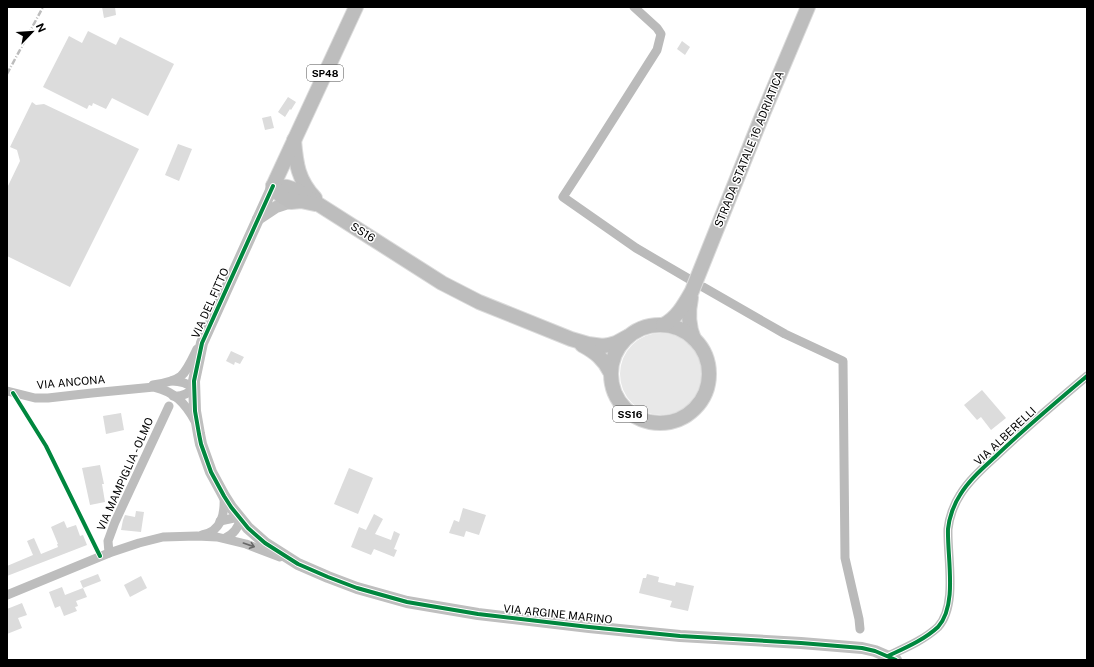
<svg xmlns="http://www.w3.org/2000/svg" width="1094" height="667" viewBox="0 0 1094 667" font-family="'Public Sans',sans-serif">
  <rect width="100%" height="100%" fill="#fff"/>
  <circle fill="#e8e8e8" cx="661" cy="374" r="41"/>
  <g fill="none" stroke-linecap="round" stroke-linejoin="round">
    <g stroke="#bababa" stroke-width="9">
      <path d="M 634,7 L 657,28 L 661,34 L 657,50 L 589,157 L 563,197 L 636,248 L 689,279"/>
      <path d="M 703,287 L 785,334 L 843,361 L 845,558 L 859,619 L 860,629"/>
    </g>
  </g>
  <g fill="#dcdcdc">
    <path d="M 102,7 L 115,7 L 116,15 L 104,18 Z"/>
    <path d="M 88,31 L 116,45 L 120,37 L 174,64 L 148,116 L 112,98 L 106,109 L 93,103 L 92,106 L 89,105 L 87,109 L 43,87 L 69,36 L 82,43 Z"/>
    <path d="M 682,41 L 690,47 L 685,55 L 677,49 Z"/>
    <path d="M 288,97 L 296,102 L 291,110 L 290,109 L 285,117 L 278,112 Z"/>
    <path d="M 32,102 L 36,105 L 44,104 L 139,149 L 70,287 L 7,256 L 7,188 L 20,161 L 17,150 L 10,147 Z"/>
    <path d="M 271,116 L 274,128 L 265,130 L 262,118 Z"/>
    <path d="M 178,144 L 192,149 L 179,181 L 165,175 Z"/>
    <path d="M 231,351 L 244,357 L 240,364 L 235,362 L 234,365 L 226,361 Z"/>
    <path d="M 982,390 L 1006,418 L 991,430 L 981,417 L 977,420 L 964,405 Z"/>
    <path d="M 121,413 L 124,430 L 106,434 L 103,416 Z"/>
    <path d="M 100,465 L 104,484 L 102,484 L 105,502 L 90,505 L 82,468 Z"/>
    <path d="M 349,468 L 373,478 L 358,514 L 334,504 Z"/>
    <path d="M 463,508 L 486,515 L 479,535 L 466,531 L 464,537 L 449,533 L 454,520 L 459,522 Z"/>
    <path d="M 136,511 L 144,512 L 141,532 L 121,530 L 123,520 L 125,515 L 135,517 Z"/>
    <path d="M 374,514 L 383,519 L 375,534 L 391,540 L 394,531 L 400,534 L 394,549 L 397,550 L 394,557 L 374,549 L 371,555 L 351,547 L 359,527 L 366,530 Z"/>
    <path d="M 64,521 L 67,528 L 76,525 L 80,536 L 83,535 L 87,545 L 7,576 L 7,566 L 33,555 L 27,541 L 34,538 L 41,554 L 58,547 L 57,544 L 58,544 L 51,527 Z"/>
    <path d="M 98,574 L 101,581 L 83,588 L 80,581 Z"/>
    <path d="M 647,574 L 659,577 L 658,582 L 675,586 L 676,582 L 694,586 L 688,611 L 670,607 L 672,601 L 639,593 L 643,578 L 646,578 Z"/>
    <path d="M 141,576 L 147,588 L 130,597 L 124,585 Z"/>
    <path d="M 62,587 L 65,595 L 83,588 L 87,597 L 76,601 L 78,606 L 75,607 L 77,611 L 64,616 L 60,606 L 55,608 L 49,592 Z"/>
    <path d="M 22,603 L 27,615 L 18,618 L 22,628 L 7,634 L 7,609 Z"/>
  </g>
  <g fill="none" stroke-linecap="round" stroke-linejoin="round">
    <g stroke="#dbdbdb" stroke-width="16">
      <g id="primary">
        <path d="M 294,140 C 296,164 298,180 315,198"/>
        <path d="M 273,186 L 287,187 L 296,190 L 442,283 L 479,302 L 571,339 L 588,344 L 603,346 L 609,345 L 616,343 L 627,337"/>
        <path d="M 273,186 L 356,7"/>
        <path d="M 273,186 L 280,195 L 291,202 L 301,201 L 315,204"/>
        <path d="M 691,298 C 688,312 688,325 694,339"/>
        <circle cx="660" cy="374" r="49"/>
        <path d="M 663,325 C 677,318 684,305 692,291 L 762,116 L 808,7"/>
        <path d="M 582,345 C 595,352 604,359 610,372"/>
      </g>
    </g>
    <g stroke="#bdbdbd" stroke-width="9">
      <path d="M 172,381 C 181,381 187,383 194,388 C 188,394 182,397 173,396"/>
      <path d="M 153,385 C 184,380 184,376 197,349"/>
      <path d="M 7,391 L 35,398 L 48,398 L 92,393 L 154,387 C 175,392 185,403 195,421"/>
      <path d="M 220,521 L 234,518 L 241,518 C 238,528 234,534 225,538"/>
      <path d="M 202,535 C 222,531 225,514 224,496"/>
      <path d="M 109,553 L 108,541 L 115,522 L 169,406"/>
      <path d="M 7,595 L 109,553 L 139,543 L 163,537 L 197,536 L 217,537 L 246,544 L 280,557"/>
      <path d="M 888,656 C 905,648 924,640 938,627 C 958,605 947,557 948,529 C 949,518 954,504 960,495 C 969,480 983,468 995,457 C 1025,428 1056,402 1087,376"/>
    </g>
    <g stroke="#bfbfbf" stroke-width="12">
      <path d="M 273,186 L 202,343 L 194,381 L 195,411 L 199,434 L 201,444 L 211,472 L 224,496 L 231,507 L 248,528 L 265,543 L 298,564 L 328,577 L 357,588 L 407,602 L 478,614 L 589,627 L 680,636 L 801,643 L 862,648 L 875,651 L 896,660"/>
      <path d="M 258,219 L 276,207 L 291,202"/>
    </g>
    <use href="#primary" stroke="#bdbdbd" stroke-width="14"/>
    <path stroke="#bdbdbd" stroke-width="2.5" stroke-dasharray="6 2 1 2" stroke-linecap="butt" d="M 7,74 L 43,7"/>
    <g stroke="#fff" stroke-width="6">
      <g id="cycleway">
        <path d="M 273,186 L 202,343 L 194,381 L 195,411 L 199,434 L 201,444 L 211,472 L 224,496 L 231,507 L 248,528 L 265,543 L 298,564 L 328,577 L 357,588 L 407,602 L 478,614 L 589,627 L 680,636 L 801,643 L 862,648 L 875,651 L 896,660"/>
        <path d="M 13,393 L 46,446 L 100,556"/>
        <path d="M 888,656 C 905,648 924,640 938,627 C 958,605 947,557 948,529 C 949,518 954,504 960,495 C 969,480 983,468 995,457 C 1025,428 1056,402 1087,376"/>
      </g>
    </g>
    <use href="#cycleway" stroke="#00873e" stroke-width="4"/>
  </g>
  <defs><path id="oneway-shaft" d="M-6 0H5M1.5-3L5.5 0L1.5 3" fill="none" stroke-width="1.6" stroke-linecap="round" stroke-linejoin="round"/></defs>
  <use stroke="#686868" href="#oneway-shaft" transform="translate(249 545) rotate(19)"/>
  <g text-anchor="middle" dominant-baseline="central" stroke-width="3" stroke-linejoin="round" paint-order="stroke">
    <g fill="#fff" stroke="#4c4c4c" stroke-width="1">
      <rect x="307" y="65" width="36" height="16" rx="3"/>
      <rect x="613" y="406" width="34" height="16" rx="3"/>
    </g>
    <g font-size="10" font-weight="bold" fill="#000">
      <text x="325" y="73">SP48</text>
      <text x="630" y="414">SS16</text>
    </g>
    <g font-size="11" fill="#000" stroke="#fff">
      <text transform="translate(749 149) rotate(-68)">STRADA STATALE 16 ADRIATICA</text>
      <text transform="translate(363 232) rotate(32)">SS16</text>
      <text transform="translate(210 303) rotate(-66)">VIA DEL FITTO</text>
      <text transform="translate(71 382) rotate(-5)">VIA ANCONA</text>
      <text transform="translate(1005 436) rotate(-43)">VIA ALBERELLI</text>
      <text transform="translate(125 474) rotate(-66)">VIA MAMPIGLIA - OLMO</text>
      <text transform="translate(558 614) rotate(6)">VIA ARGINE MARINO</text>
    </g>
  </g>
  <rect width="1094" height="667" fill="none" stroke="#000000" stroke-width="16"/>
  <g transform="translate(32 32) rotate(65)" stroke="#ffffff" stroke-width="3" paint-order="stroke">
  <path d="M0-3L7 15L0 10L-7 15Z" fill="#000000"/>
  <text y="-6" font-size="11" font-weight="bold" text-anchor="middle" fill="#000000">N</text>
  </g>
</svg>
